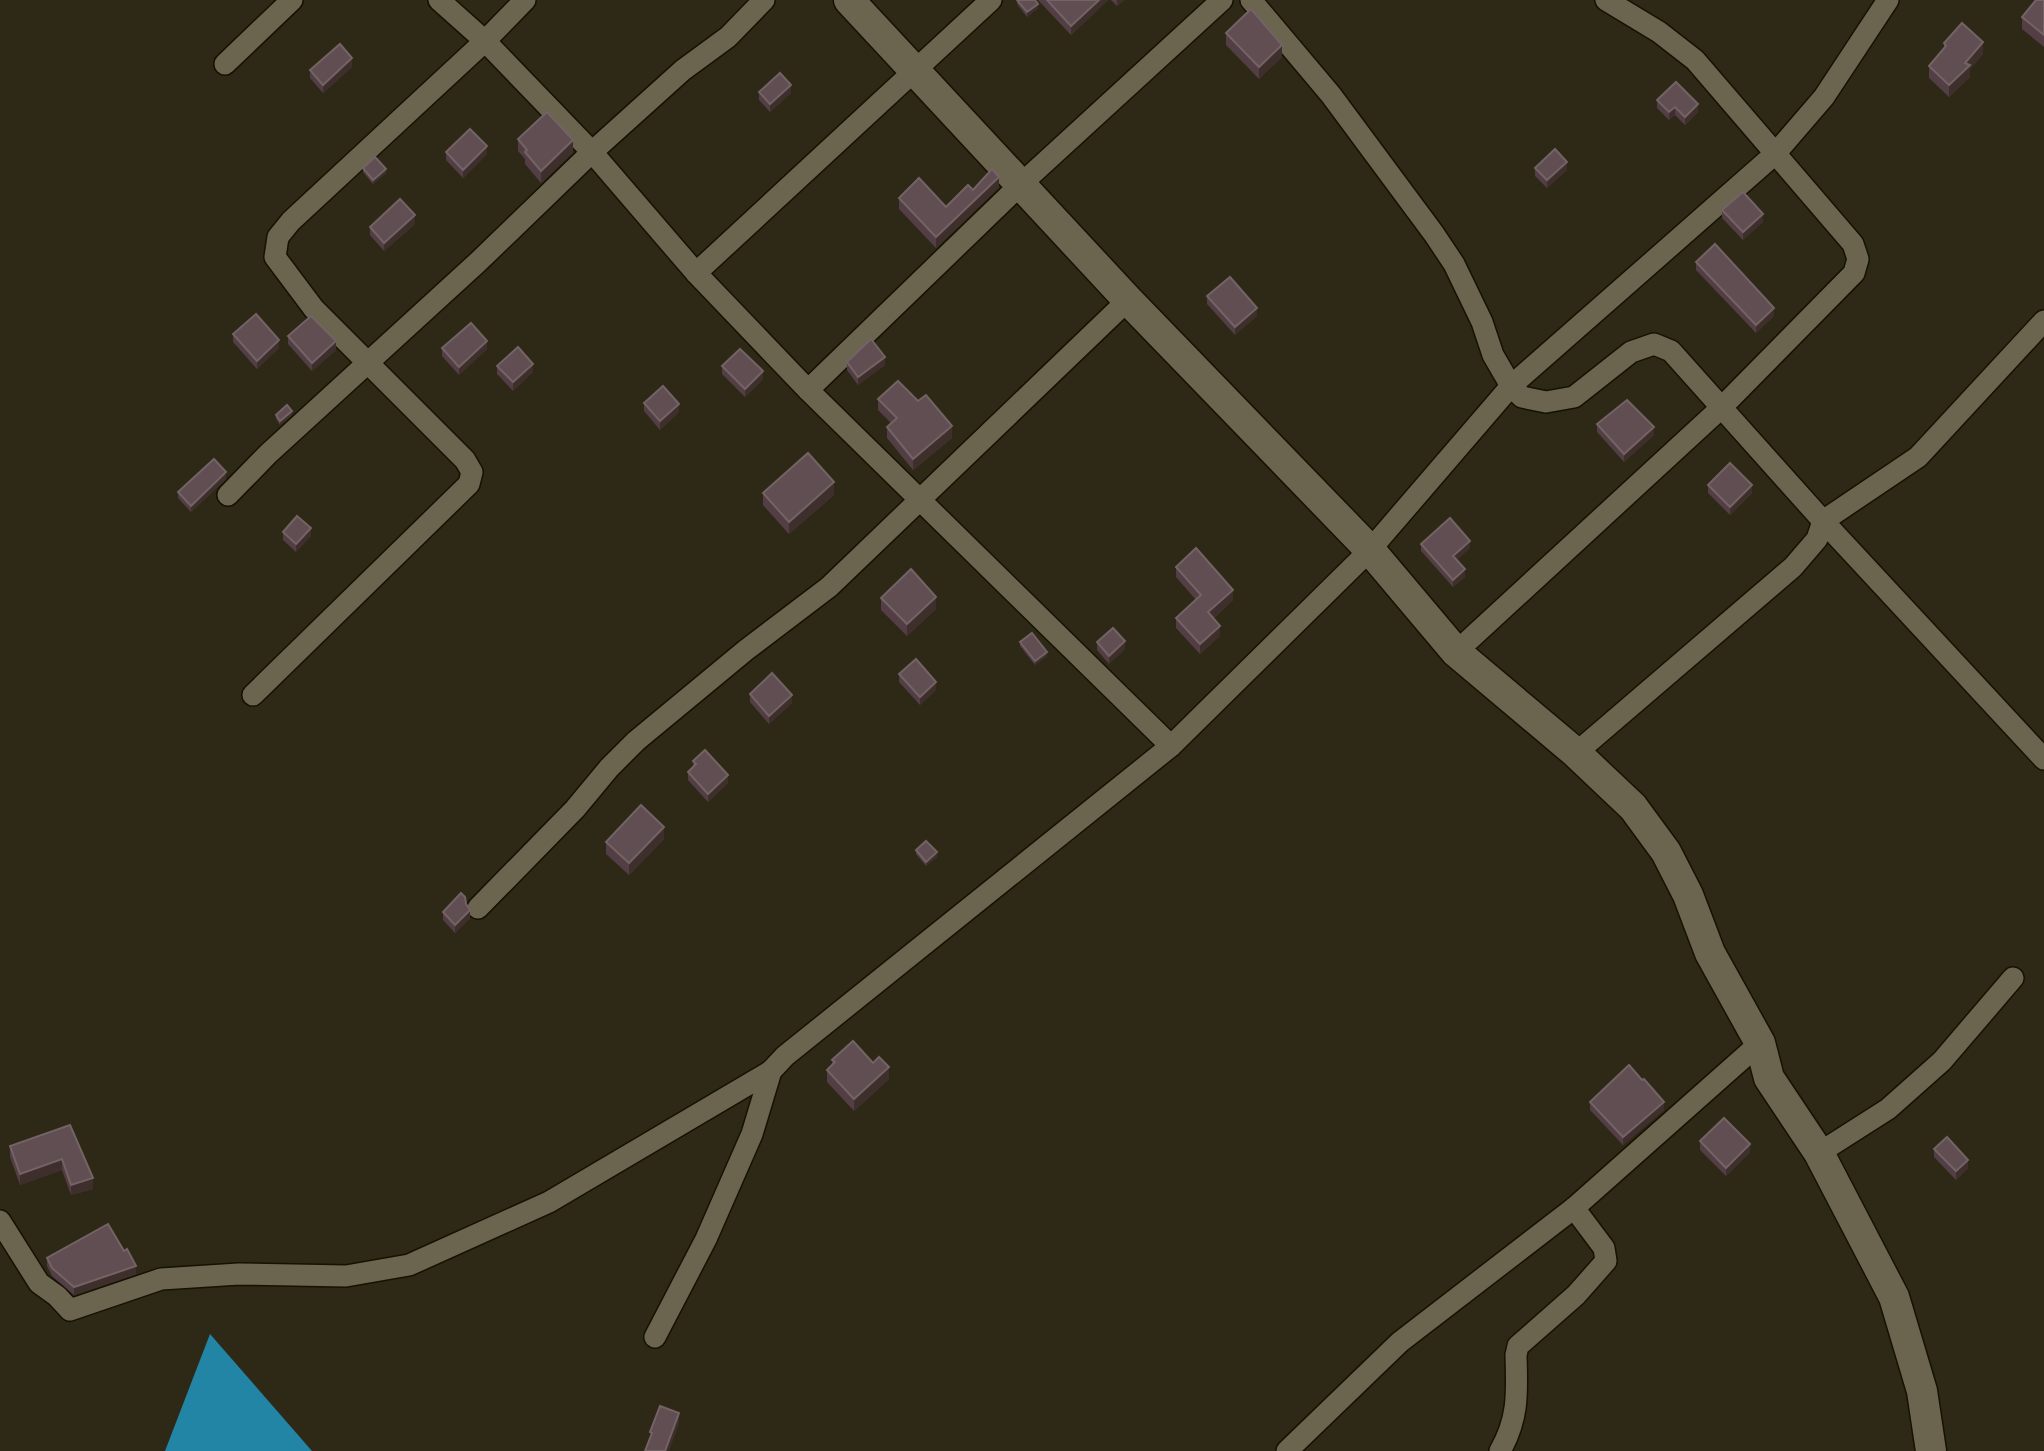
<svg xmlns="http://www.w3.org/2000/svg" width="2044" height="1451" viewBox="0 0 2044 1451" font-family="'Varela Round',sans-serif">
  <rect width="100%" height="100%" fill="#2e2916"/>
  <path fill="#2385a6" d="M 210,1334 L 312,1451 L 165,1451 Z"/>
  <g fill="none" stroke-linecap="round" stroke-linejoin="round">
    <g stroke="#161202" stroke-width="24">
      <g id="street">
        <path d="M 439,0 L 485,41 L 592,152 L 696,273 L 808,390 L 1171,746"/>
        <path d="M 1251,0 L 1331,95 L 1434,234 L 1454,264 L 1482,322 L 1493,355 L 1511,386 L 1522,397 L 1546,402 L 1574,397 L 1631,352 L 1654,344 L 1671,351 L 1823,521 L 1918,457 L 2044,321"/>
        <path d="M 225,64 L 292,0"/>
        <path d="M 696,273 L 991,0"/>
        <path d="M 808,390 L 1020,185 L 1222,0"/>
        <path d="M 228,495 L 268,454 L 478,262 L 592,152 L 683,70 L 728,37 L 764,0"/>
        <path d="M 1456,652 L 1721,408 L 1854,273 L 1858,259 L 1853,244 L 1695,60 L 1659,32 L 1606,0"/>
        <path d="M 253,695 L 469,484 L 472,472 L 465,460 L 314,309 L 275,257 L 278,237 L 291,221 L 485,41 L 525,0"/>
        <path d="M 1576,753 L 1793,567 L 1817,539 L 1823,521 L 2044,759"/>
        <path d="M 478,908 L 575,809 L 609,768 L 636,741 L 746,650 L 829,587 L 1128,300"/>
        <path d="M 1819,1153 L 1888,1109 L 1942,1061 L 2013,978"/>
        <path d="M 0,1221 L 39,1283 L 57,1296 L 70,1310 L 161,1279 L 239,1274 L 346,1276 L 409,1265 L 549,1202 L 771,1071"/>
        <path d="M 655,1337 L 706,1239 L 752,1134 L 771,1071 L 785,1056 L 1171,746 L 1370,550 L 1511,386 L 1775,154 L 1824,97 L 1888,0"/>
        <path d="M 1287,1451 L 1400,1342 L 1574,1208 L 1760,1043"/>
        <path d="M 1500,1451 C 1519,1418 1517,1392 1516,1355 L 1518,1346 L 1576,1295 L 1606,1261 L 1604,1248 L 1574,1208"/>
      </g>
    </g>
    <g stroke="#161202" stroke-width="33">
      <path id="secondary" d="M 849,0 L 1128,300 L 1370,550 L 1456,652 L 1576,753 L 1633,807 L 1666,852 L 1688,895 L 1710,953 L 1760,1043 L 1769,1078 L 1819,1153 L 1894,1297 L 1922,1391 L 1931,1451"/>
    </g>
    <use href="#street" stroke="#6b6550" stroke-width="21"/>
    <use href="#secondary" stroke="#6b6550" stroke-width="30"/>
  </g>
  <g fill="#523e44">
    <path d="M 1017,0 L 1038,8 L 1027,17 L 1017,4 Z"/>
    <path d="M 1038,0 L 1108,0 L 1071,35 Z"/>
    <path d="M 1111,0 L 1124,0 L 1117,6 Z"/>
    <path d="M 2044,0 L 2044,47 L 2022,29 L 2022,17 Z"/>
    <path d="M 1226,33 L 1282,57 L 1259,79 L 1226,45 Z"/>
    <path d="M 1944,43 L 1983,54 L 1970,69 L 1970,77 L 1949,97 L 1929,78 L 1929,66 L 1944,49 Z"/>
    <path d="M 352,67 L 323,93 L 310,78 L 310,70 Z"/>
    <path d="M 759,92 L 791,93 L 770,112 L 759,100 Z"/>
    <path d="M 1657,100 L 1698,112 L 1685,125 L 1675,115 L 1669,120 L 1657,108 Z"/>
    <path d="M 518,139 L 573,152 L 541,183 L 525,164 L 525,159 L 518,151 Z"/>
    <path d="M 446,152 L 487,154 L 463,178 L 446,160 Z"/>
    <path d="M 363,168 L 386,173 L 373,184 L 363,172 Z"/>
    <path d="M 1535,168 L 1567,170 L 1547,188 L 1535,176 Z"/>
    <path d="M 999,187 L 936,248 L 899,209 L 899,198 L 946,207 L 973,190 Z"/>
    <path d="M 1722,210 L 1763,222 L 1743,240 L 1722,218 Z"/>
    <path d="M 415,224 L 384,251 L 370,235 L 370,227 Z"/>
    <path d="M 1696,262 L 1774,316 L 1756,333 L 1696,270 Z"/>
    <path d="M 1207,296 L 1257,316 L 1235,335 L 1207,304 Z"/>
    <path d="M 233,334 L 279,348 L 257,369 L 233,342 Z"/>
    <path d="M 288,336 L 336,350 L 312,371 L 288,344 Z"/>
    <path d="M 442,348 L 487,349 L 459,375 L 442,356 Z"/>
    <path d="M 847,362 L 885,365 L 858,385 L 847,370 Z"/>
    <path d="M 497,366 L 533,372 L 513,391 L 497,374 Z"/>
    <path d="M 722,366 L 763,379 L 745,397 L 722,374 Z"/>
    <path d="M 878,399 L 918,401 L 952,438 L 913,470 L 887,438 L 887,427 L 891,423 L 878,410 Z"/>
    <path d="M 644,403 L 679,412 L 660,430 L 644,411 Z"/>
    <path d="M 276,415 L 292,415 L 280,425 L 276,419 Z"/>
    <path d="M 1597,424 L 1654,435 L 1624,462 L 1597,432 Z"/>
    <path d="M 226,479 L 191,512 L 178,498 L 178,492 Z"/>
    <path d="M 1708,485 L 1752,493 L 1730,515 L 1708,493 Z"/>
    <path d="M 763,493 L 834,495 L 789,534 L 763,505 Z"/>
    <path d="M 283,532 L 311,536 L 296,552 L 283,540 Z"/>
    <path d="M 1421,544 L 1470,548 L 1456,560 L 1465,577 L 1453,587 L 1421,551 Z"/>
    <path d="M 1176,567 L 1233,600 L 1214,618 L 1220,636 L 1200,654 L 1176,628 L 1176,618 L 1196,600 L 1176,577 Z"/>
    <path d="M 881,598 L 936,609 L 907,636 L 881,610 Z"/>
    <path d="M 1020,642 L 1047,656 L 1035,665 L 1020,646 Z"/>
    <path d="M 1097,642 L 1125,649 L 1109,664 L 1097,650 Z"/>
    <path d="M 899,674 L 936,690 L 920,705 L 899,682 Z"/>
    <path d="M 750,694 L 792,703 L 769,724 L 750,702 Z"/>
    <path d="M 693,761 L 728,783 L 708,802 L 688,780 L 688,772 L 693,767 Z"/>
    <path d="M 664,839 L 629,875 L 606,854 L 606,842 Z"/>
    <path d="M 916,850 L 937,857 L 926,866 L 916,854 Z"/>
    <path d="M 466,904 L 470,918 L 455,933 L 443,920 L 443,912 Z"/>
    <path d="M 832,1060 L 889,1079 L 854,1111 L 827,1082 L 827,1070 L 832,1065 Z"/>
    <path d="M 1590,1102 L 1664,1110 L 1623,1145 L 1590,1110 Z"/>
    <path d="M 70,1125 L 93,1189 L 71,1195 L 62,1170 L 20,1185 L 10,1157 L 10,1146 Z"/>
    <path d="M 1700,1141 L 1750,1152 L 1726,1176 L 1700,1150 Z"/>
    <path d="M 1934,1149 L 1968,1168 L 1956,1180 L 1934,1157 Z"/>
    <path d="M 47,1258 L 136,1274 L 74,1295 L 52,1276 L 47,1266 Z"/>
  </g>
  <g fill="#3e2f2c">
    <path d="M 1099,0 L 1108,0 L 1071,35 L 1071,26 Z"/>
    <path d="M 1117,0 L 1124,0 L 1117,6 Z"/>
    <path d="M 1038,4 L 1038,8 L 1027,17 L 1027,12 Z"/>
    <path d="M 1983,42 L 1983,54 L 1970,69 L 1970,77 L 1949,97 L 1949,85 L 1965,63 Z"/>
    <path d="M 1282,45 L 1282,57 L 1259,79 L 1259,67 Z"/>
    <path d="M 352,58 L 352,67 L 323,93 L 323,85 Z"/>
    <path d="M 791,85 L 791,93 L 770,112 L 770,104 Z"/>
    <path d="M 1698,104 L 1698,112 L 1685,125 L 1685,117 Z"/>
    <path d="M 1675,107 L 1675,115 L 1669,120 L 1669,112 Z"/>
    <path d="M 573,140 L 573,152 L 541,183 L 541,171 Z"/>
    <path d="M 487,146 L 487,154 L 463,178 L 463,170 Z"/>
    <path d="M 1567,162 L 1567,170 L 1547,188 L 1547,180 Z"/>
    <path d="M 386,169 L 386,173 L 373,184 L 373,180 Z"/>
    <path d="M 999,177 L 999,187 L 936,248 L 936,237 Z"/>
    <path d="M 1763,214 L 1763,222 L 1743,240 L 1743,232 Z"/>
    <path d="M 415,215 L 415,224 L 384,251 L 384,243 Z"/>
    <path d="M 1257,308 L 1257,316 L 1235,335 L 1235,327 Z"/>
    <path d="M 1774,308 L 1774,316 L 1756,333 L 1756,325 Z"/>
    <path d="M 279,340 L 279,348 L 257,369 L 257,361 Z"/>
    <path d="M 336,341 L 336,350 L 312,371 L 312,363 Z"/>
    <path d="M 487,341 L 487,349 L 459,375 L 459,367 Z"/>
    <path d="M 885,357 L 885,365 L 858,385 L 858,377 Z"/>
    <path d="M 533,364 L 533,372 L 513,391 L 513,382 Z"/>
    <path d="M 763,371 L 763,379 L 745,397 L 745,389 Z"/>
    <path d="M 679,404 L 679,412 L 660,430 L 660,421 Z"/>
    <path d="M 292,411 L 292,415 L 280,425 L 280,421 Z"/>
    <path d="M 952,426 L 952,438 L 913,470 L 913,459 Z"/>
    <path d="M 1654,427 L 1654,435 L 1624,462 L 1624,454 Z"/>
    <path d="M 226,472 L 226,479 L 191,512 L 191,506 Z"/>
    <path d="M 834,482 L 834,495 L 789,534 L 789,522 Z"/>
    <path d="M 1752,485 L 1752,493 L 1730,515 L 1730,507 Z"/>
    <path d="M 311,528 L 311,536 L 296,552 L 296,544 Z"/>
    <path d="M 1470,541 L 1470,548 L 1453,564 L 1453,556 Z"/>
    <path d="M 1465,569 L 1465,577 L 1453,587 L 1453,580 Z"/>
    <path d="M 1233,590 L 1233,600 L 1208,623 L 1208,612 Z"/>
    <path d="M 936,597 L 936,609 L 907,636 L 907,624 Z"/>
    <path d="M 1220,626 L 1220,636 L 1200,654 L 1200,644 Z"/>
    <path d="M 1125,641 L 1125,649 L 1109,664 L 1109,656 Z"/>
    <path d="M 1047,652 L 1047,656 L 1035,665 L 1035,661 Z"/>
    <path d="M 936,682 L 936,690 L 920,705 L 920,697 Z"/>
    <path d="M 792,695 L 792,703 L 769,724 L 769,716 Z"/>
    <path d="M 728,775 L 728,783 L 708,802 L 708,794 Z"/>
    <path d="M 664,827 L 664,839 L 629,875 L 629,863 Z"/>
    <path d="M 937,852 L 937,857 L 926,866 L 926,862 Z"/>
    <path d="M 470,910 L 470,918 L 455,933 L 455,925 Z"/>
    <path d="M 889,1067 L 889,1079 L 854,1111 L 854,1099 Z"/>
    <path d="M 1664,1102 L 1664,1110 L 1623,1145 L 1623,1137 Z"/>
    <path d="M 1750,1144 L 1750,1152 L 1726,1176 L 1726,1168 Z"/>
    <path d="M 62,1159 L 62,1170 L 20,1185 L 20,1174 Z"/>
    <path d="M 1968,1160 L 1968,1168 L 1956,1180 L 1956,1171 Z"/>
    <path d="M 93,1178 L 93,1189 L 71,1195 L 71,1185 Z"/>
    <path d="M 136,1266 L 136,1274 L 74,1295 L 74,1287 Z"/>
    <path d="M 679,1413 L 679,1424 L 669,1451 L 665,1451 Z"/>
  </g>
  <g fill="#604e52" stroke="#736365" stroke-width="2">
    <path d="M 1017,0 L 1035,0 L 1038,4 L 1027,12 Z"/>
    <path d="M 1047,0 L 1099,0 L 1071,26 Z"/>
    <path d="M 2036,0 L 2044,0 L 2044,35 L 2022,17 Z"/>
    <path d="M 1251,9 L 1282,45 L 1259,67 L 1226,33 Z"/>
    <path d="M 1962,23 L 1983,42 L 1965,63 L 1970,65 L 1949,85 L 1929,66 L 1946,46 L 1944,43 Z"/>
    <path d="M 340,44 L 352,58 L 323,85 L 310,70 Z"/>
    <path d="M 780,73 L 791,85 L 770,104 L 759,92 Z"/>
    <path d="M 1676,82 L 1698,104 L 1685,117 L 1675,107 L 1669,112 L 1657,100 Z"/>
    <path d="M 547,112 L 573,140 L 541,171 L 525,152 L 527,150 L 518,139 Z"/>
    <path d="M 470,129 L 487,146 L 463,170 L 446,152 Z"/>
    <path d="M 1555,149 L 1567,162 L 1547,180 L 1535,168 Z"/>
    <path d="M 375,157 L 386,169 L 373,180 L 363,168 Z"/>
    <path d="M 992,169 L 999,177 L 936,237 L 899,198 L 919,178 L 946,207 L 968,185 L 973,190 Z"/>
    <path d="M 1743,192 L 1763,214 L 1743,232 L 1722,210 Z"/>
    <path d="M 400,199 L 415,215 L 384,243 L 370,227 Z"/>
    <path d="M 1715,244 L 1774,308 L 1756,325 L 1696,262 Z"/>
    <path d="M 1230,277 L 1257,308 L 1235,327 L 1207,296 Z"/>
    <path d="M 256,314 L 279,340 L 257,361 L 233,334 Z"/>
    <path d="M 311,316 L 336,341 L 312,363 L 288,336 Z"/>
    <path d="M 471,323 L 487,341 L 459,367 L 442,348 Z"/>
    <path d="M 871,339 L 885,357 L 858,377 L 847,362 Z"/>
    <path d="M 518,347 L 533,364 L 513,382 L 497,366 Z"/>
    <path d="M 740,349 L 763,371 L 745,389 L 722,366 Z"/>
    <path d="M 898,381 L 918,401 L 926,395 L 952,426 L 913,459 L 887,427 L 897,418 L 878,399 Z"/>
    <path d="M 663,386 L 679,404 L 660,421 L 644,403 Z"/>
    <path d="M 1627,400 L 1654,427 L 1624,454 L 1597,424 Z"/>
    <path d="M 287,405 L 292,411 L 280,421 L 276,415 Z"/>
    <path d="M 808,453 L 834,482 L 789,522 L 763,493 Z"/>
    <path d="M 214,459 L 226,472 L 191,506 L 178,492 Z"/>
    <path d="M 1730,463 L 1752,485 L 1730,507 L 1708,485 Z"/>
    <path d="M 297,516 L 311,528 L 296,544 L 283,532 Z"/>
    <path d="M 1450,518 L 1470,541 L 1453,556 L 1465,569 L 1453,580 L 1421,544 Z"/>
    <path d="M 1196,548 L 1233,590 L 1208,612 L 1220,626 L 1200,644 L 1176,618 L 1201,595 L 1176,567 Z"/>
    <path d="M 911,569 L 936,597 L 907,624 L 881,598 Z"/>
    <path d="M 1113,628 L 1125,641 L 1109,656 L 1097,642 Z"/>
    <path d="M 1032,633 L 1047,652 L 1035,661 L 1020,642 Z"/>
    <path d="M 916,659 L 936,682 L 920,697 L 899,674 Z"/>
    <path d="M 772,673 L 792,695 L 769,716 L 750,694 Z"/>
    <path d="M 705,750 L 728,775 L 708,794 L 688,772 L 696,764 L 693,761 Z"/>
    <path d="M 641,805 L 664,827 L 629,863 L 606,842 Z"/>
    <path d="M 926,841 L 937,852 L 926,862 L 916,850 Z"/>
    <path d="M 461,893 L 465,897 L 466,904 L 470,910 L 455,925 L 443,912 Z"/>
    <path d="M 853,1041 L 873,1063 L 879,1057 L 889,1067 L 854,1099 L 827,1070 L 835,1062 L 832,1060 Z"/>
    <path d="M 1629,1065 L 1642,1080 L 1644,1079 L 1664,1102 L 1623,1137 L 1590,1102 Z"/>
    <path d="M 1724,1118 L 1750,1144 L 1726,1168 L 1700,1141 Z"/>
    <path d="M 70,1125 L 93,1178 L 71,1185 L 62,1159 L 20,1174 L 10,1146 Z"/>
    <path d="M 1947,1137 L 1968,1160 L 1956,1171 L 1934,1149 Z"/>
    <path d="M 108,1224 L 124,1251 L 127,1249 L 136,1266 L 74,1287 L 52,1268 L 47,1258 Z"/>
    <path d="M 660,1406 L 679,1413 L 665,1451 L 645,1451 L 652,1433 L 650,1432 Z"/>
  </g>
</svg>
